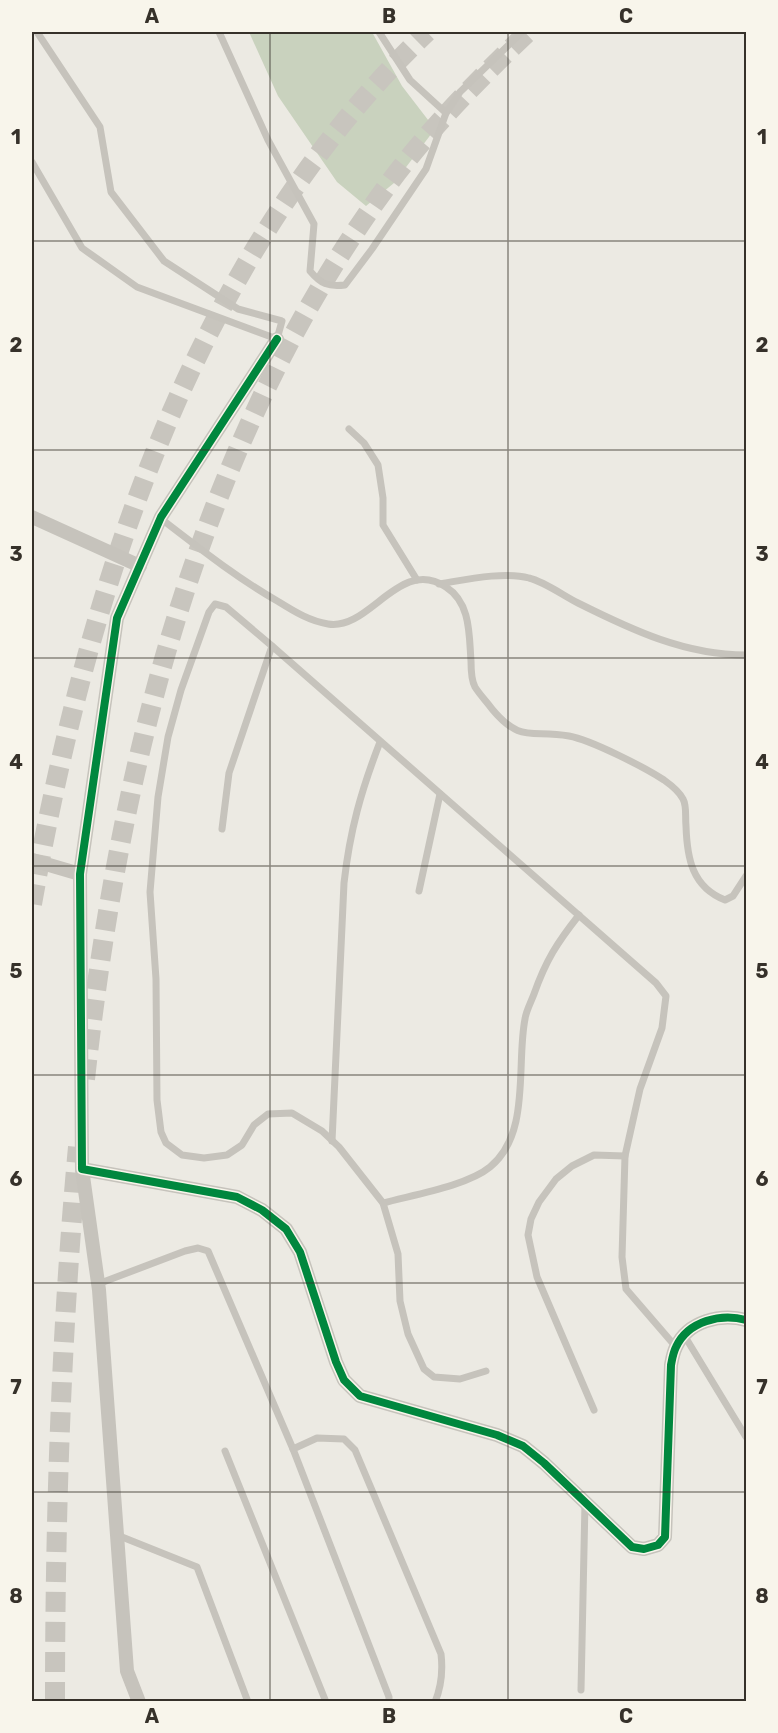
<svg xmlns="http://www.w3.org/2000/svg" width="778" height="1733" viewBox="0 0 778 1733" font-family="Rubik,sans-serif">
  <rect width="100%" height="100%" fill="#eceae3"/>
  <path fill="#c9d2be" d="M 249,32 L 372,32 L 402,86 L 435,129 L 394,183 L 366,206 L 337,182 L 278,96 Z"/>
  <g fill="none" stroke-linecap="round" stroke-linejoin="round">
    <g stroke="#c8c5be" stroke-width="20" stroke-dasharray="20 10" stroke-linecap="butt">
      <path d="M 32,904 C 87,592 192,256 427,32"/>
      <path d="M 85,1079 C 120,764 199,441 390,182 C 431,127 479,79 528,32"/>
      <path d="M 55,1702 C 55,1516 61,1331 78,1147"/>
    </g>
    <g stroke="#c6c3bc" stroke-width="7">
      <path d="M 219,32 L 268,140 L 314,224 L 310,271 C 321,284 328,287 345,285 L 372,249 L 426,169 L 446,113 L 460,92 L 522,32"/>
      <path d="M 379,32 L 410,80 L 446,113"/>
      <path d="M 32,162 L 82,248 L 137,287 L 277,339 L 282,321 L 238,309 L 164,261 L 111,192 L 100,127 L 37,32"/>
      <path d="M 349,429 L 364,443 L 378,465 L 383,498 L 383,525 L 417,580"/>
      <path d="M 160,518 C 199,548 237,578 279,602 C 295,612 310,621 328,624 C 370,631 399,556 446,587 C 471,603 469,635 471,661 C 471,669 471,680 475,687 C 480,695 487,702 492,709 C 521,744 532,729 569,736 C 591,740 644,767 664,780 C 671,785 679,791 683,799 C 687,806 685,817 686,826 C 687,858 692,887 725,900 L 733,896 L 746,876"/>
      <path d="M 439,584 C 464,580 504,571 529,578 C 545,582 564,596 578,603 C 632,630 685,655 746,655"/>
      <path d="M 222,829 L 229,773 L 272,646"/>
      <path d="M 419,891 L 440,794"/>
      <path d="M 332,1141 L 344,883 C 350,830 361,791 380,742"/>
      <path d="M 383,1203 C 412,1195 467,1186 490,1167 C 531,1134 516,1064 525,1019 C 526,1011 531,1002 534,994 C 546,960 557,943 579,915"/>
      <path d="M 98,1284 L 185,1251 L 198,1248 L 208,1251 L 293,1449"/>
      <path d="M 684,1335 L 746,1437"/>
      <path d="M 486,1371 L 460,1379 L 434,1377 L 424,1369 L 408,1334 L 400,1301 L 398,1254 L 383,1203 L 339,1147 L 322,1131 L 292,1113 L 268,1114 L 254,1125 L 242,1145 L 227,1155 L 204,1158 L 182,1155 L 166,1143 L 161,1132 L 157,1100 L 156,979 L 150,892 L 158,797 L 168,737 L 181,690 L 209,612 L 215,604 L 226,607 L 272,646 L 656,983 L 666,996 L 662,1028 L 640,1089 L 625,1156 L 622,1257 L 626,1289 L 676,1347"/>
      <path d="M 594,1410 L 537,1277 L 528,1235 L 531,1219 L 539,1202 L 556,1179 L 572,1166 L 594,1155 L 625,1156"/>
      <path d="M 225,1451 L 326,1702"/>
      <path d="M 117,1535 L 197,1567 L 248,1702"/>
      <path d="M 581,1690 L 585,1503"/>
      <path d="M 389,1702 L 389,1697 L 293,1449 L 317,1438 L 344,1439 L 355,1450 L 441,1654 C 443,1671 442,1685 435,1702"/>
    </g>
    <g stroke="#c6c3bc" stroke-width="14">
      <path d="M 277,339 L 161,517 L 117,618 L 80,874 L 82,1169 L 237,1197 L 262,1210 L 286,1229 L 300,1252 L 336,1362 L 344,1380 L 360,1396 L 497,1435 L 523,1446 L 544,1463 L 632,1547 L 644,1549 L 658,1545 L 665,1537 L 671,1365 C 672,1360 673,1353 676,1347 C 688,1321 721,1313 746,1320"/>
      <path d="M 32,517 L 140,566"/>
      <path d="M 32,860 L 80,874"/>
      <path d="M 82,1169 L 99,1290 L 127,1671 L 139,1702"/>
    </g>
    <g stroke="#f8f5eb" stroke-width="11">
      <path id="cycleway" d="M 277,339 L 161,517 L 117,618 L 80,874 L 82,1169 L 237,1197 L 262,1210 L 286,1229 L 300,1252 L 336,1362 L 344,1380 L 360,1396 L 497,1435 L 523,1446 L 544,1463 L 632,1547 L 644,1549 L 658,1545 L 665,1537 L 671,1365 C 672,1360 673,1353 676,1347 C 688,1321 721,1313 746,1320"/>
    </g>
    <use href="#cycleway" stroke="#00873e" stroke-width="8"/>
  </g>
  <path fill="none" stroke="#36312a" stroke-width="1.5" stroke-opacity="0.55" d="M 270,32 L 270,1702M 508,32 L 508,1702M 32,241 L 746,241M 32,450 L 746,450M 32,658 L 746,658M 32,866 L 746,866M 32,1075 L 746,1075M 32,1283 L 746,1283M 32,1492 L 746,1492"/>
  <rect width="778" height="1733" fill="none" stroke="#f8f5eb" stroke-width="66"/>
  <rect x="33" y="33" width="712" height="1667" fill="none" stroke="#36312a" stroke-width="2"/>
  <g font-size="20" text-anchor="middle" font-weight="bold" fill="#36312a">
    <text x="152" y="23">A</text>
    <text x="389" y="23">B</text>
    <text x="626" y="23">C</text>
    <text x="16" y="144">1</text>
    <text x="762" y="144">1</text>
    <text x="16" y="352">2</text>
    <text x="762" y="352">2</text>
    <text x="16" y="561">3</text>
    <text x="762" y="561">3</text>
    <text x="16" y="769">4</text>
    <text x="762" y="769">4</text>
    <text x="16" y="978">5</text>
    <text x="762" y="978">5</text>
    <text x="16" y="1186">6</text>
    <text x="762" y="1186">6</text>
    <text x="16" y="1394">7</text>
    <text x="762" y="1394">7</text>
    <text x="16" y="1603">8</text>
    <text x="762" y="1603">8</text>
    <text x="152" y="1723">A</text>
    <text x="389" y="1723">B</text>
    <text x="626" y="1723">C</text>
  </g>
</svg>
